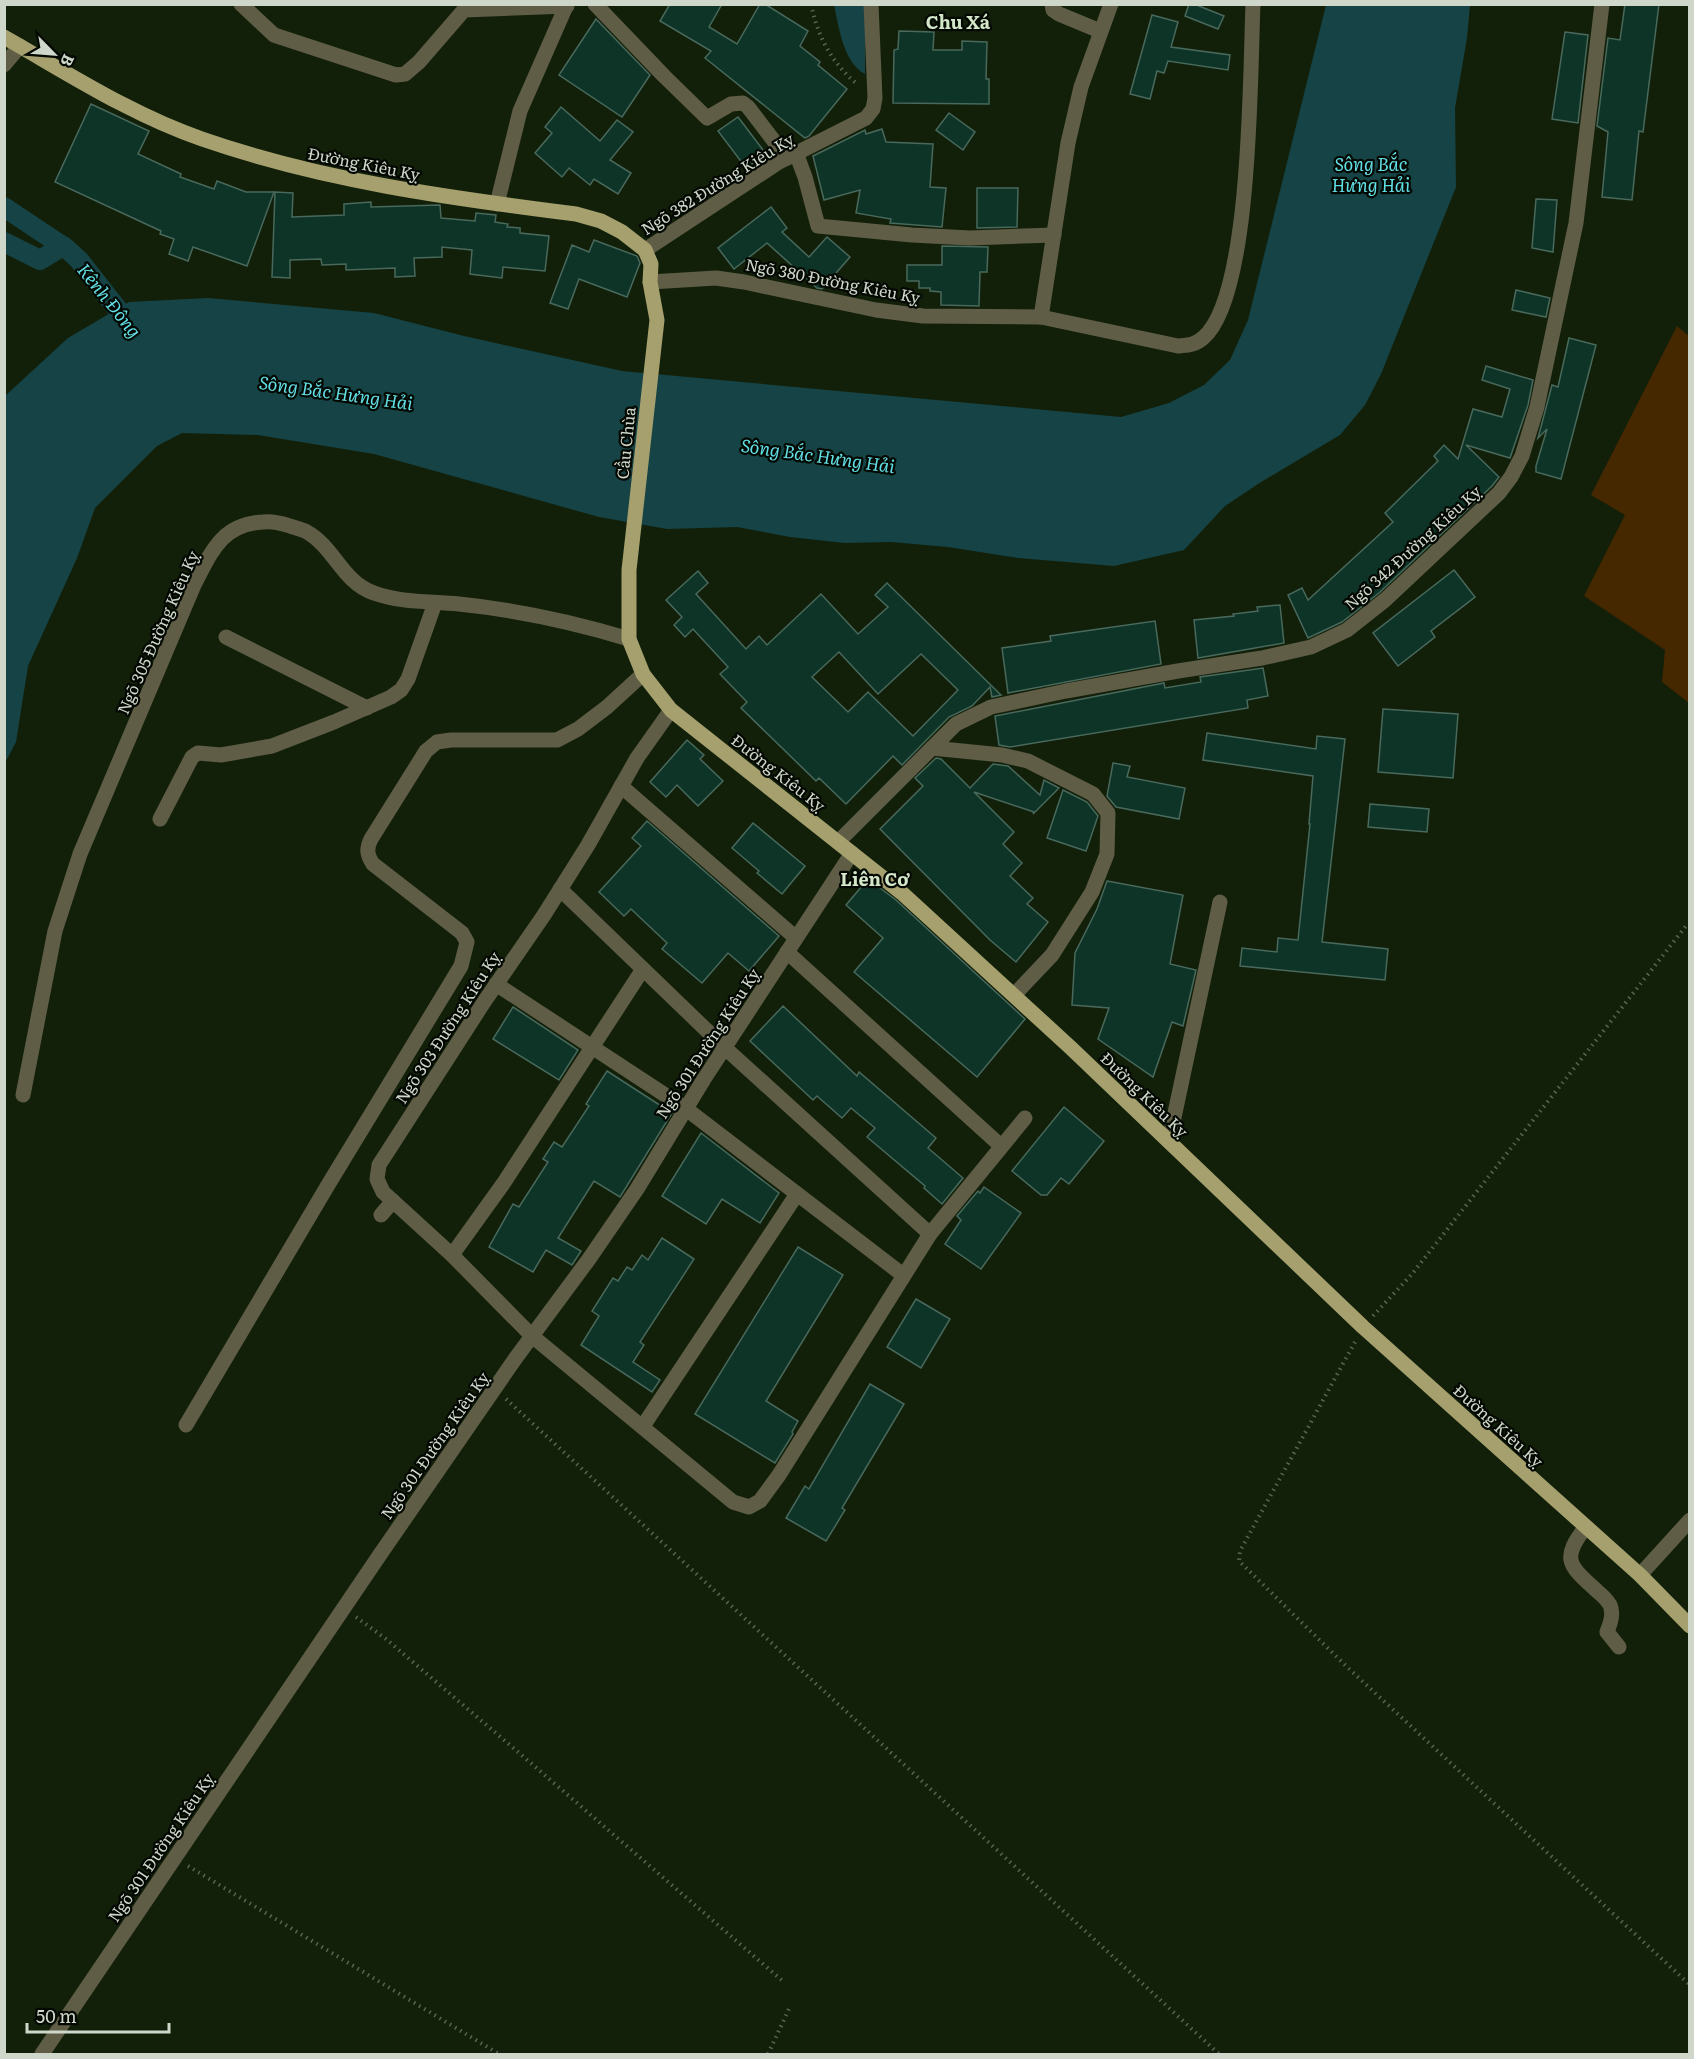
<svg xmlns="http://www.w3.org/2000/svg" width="1694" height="2059" viewBox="0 0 1694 2059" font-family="Literata,serif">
  <rect width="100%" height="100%" fill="#12200a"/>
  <path fill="#452700" d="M 1677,326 L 1690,337 L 1689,703 L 1662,682 L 1665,650 L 1584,596 L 1625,515 L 1591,495 Z"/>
  <g fill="#164345">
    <path d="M 834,5 L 865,5 L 865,74 C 843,62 839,27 834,5 Z"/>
    <path d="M 1326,5 L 1470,5 L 1467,38 L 1455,108 L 1456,187 L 1381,374 L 1365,405 L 1340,435 L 1261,482 L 1225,506 L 1184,550 L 1114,566 L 1018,558 L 948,547 L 891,542 L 845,543 L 790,537 L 737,527 L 667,529 L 599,517 L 374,454 L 258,435 L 182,433 L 157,446 L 95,508 L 77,558 L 28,666 L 16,742 L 5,763 L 5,396 L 68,338 L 129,302 L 208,298 L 374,313 L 464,336 L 622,371 L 1121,417 L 1169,403 L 1204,385 L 1230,360 L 1248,320 Z"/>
  </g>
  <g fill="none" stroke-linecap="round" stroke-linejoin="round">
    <g stroke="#164345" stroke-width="20">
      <path d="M 4,207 L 67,249 L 79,260 L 133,329"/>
      <path d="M 4,242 L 40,260 L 63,246"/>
    </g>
  </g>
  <g fill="#0e3327" stroke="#48695c" stroke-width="1.5" fill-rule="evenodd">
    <path d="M 670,4 L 722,4 L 709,27 L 737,44 L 760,4 L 765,4 L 808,31 L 800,46 L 820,62 L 818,65 L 847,89 L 809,136 L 805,138 L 705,58 L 711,51 L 660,21 Z"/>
    <path d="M 1189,4 L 1194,4 L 1224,16 L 1218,29 L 1185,16 Z"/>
    <path d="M 1625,4 L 1659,4 L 1643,132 L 1639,131 L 1632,200 L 1602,197 L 1608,132 L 1597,126 L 1608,38 L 1620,40 Z"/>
    <path d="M 1152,15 L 1178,22 L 1171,47 L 1230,55 L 1228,70 L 1168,61 L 1164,73 L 1157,71 L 1150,99 L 1130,94 Z"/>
    <path d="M 596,19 L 650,75 L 622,117 L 559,75 Z"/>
    <path d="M 899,31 L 934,32 L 933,50 L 962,50 L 962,41 L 987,42 L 986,79 L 989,79 L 989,104 L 893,103 L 894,50 L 898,49 Z"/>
    <path d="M 1565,32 L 1588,35 L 1578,123 L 1552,119 Z"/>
    <path d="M 91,104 L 149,131 L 138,154 L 181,174 L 180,177 L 214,189 L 217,181 L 246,192 L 274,192 L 247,266 L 193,247 L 188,261 L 169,254 L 174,239 L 160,234 L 161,231 L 55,182 Z"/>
    <path d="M 561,107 L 600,141 L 617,120 L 633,132 L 610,160 L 631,173 L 618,194 L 594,179 L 590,185 L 569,168 L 562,177 L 535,153 L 552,133 L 545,127 Z"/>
    <path d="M 949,113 L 975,132 L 963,150 L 936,130 Z"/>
    <path d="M 738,117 L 766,154 L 746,168 L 718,131 Z"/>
    <path d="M 882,129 L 886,142 L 933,144 L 930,187 L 946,188 L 942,227 L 890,223 L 891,219 L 856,213 L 860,190 L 824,200 L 813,156 L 865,130 L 866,134 Z"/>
    <path d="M 977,188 L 1018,188 L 1017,227 L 977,228 Z"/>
    <path d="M 275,192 L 293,193 L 292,217 L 344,215 L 344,204 L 371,202 L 371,207 L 440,205 L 441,218 L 475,221 L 476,213 L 496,215 L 495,222 L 508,224 L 507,227 L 520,228 L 520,233 L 549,236 L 545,271 L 503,267 L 502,278 L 470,274 L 472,250 L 442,247 L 442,257 L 414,258 L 415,276 L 395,277 L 395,268 L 346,270 L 346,264 L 322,265 L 321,259 L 290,260 L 290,278 L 272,277 Z"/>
    <path d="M 1536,199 L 1557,200 L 1553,252 L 1532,248 Z"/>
    <path d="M 771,207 L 787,228 L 782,232 L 809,257 L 827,237 L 850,257 L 822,289 L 817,288 L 767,243 L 734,269 L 718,248 Z"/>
    <path d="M 594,240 L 637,256 L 640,263 L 627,297 L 579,279 L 568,309 L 550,303 L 572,245 L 589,252 Z"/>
    <path d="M 942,246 L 988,247 L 987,272 L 980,272 L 979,306 L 941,305 L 941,292 L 930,291 L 930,288 L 919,288 L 919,281 L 907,281 L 907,265 L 942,265 Z"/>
    <path d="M 1516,290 L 1550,298 L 1546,317 L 1512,310 Z"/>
    <path d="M 1569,338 L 1596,345 L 1561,479 L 1536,472 L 1536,466 L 1547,429 L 1538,438 L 1552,385 L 1558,387 Z"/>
    <path d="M 1486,366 L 1533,380 L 1528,405 L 1510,458 L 1466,445 L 1499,477 L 1492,486 L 1379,593 L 1342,622 L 1308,638 L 1288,595 L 1302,588 L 1308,600 L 1393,522 L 1385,513 L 1438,461 L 1434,456 L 1444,445 L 1458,459 L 1473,409 L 1502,417 L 1510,389 L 1482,380 Z"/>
    <path d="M 1454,570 L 1475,597 L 1431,631 L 1435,637 L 1398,666 L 1373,633 Z"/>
    <path d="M 698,571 L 708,583 L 696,594 L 746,649 L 759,636 L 767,645 L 821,594 L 858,634 L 888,607 L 875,595 L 887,583 L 1001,695 L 992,697 L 990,687 L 972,706 L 949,717 L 902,765 L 893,756 L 846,804 L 819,778 L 816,781 L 741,708 L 747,702 L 720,674 L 728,667 L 693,629 L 685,637 L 674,625 L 682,617 L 666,600 ZM 839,652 L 878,694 L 921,654 L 958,690 L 913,736 L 868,692 L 848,712 L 812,677 Z"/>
    <path d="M 1280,605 L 1284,643 L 1198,658 L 1194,620 L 1234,616 L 1233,614 L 1258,611 L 1257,607 Z"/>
    <path d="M 1155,621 L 1161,664 L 1008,693 L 1002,648 L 1051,641 L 1050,636 Z"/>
    <path d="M 1263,668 L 1268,696 L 1247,700 L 1248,708 L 1010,747 L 999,745 L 995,716 L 1164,683 L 1165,688 L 1201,682 L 1200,677 Z"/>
    <path d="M 1383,709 L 1458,714 L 1453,778 L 1378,772 Z"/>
    <path d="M 1207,733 L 1316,749 L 1317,736 L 1345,739 L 1322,942 L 1388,949 L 1385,980 L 1240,966 L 1242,948 L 1277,952 L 1278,938 L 1298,940 L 1310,824 L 1309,824 L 1313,776 L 1203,760 Z"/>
    <path d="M 687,740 L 704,755 L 700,759 L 723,781 L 698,806 L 677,785 L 666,797 L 650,782 Z"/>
    <path d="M 936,758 L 941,759 L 970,788 L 993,764 L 1008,766 L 1040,795 L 1044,780 L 1059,788 L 1033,814 L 1034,812 L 974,792 L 1014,832 L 1003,844 L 1022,863 L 1010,876 L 1033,898 L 1027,904 L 1048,922 L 1016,962 L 990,940 L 880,829 L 923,786 L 915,778 Z"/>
    <path d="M 1113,763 L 1130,766 L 1127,777 L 1185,788 L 1179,819 L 1116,807 L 1107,796 Z"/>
    <path d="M 1063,790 L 1087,802 L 1098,816 L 1086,851 L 1047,838 Z"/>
    <path d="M 1370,804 L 1429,809 L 1427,832 L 1368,827 Z"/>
    <path d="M 647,821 L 779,936 L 749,971 L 728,953 L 702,983 L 662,949 L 667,943 L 631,909 L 624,916 L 599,892 L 641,846 L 632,838 Z"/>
    <path d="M 753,823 L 805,866 L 782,894 L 757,873 L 759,871 L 732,848 Z"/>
    <path d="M 868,879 L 896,900 L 1025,1019 L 977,1077 L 854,972 L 883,938 L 846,905 Z"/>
    <path d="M 1107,881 L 1183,895 L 1170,964 L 1196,970 L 1183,1026 L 1172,1022 L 1153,1077 L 1098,1039 L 1109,1008 L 1072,1005 L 1075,953 L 1097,909 Z"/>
    <path d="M 783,1006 L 857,1076 L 859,1072 L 936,1138 L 928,1148 L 963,1178 L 942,1204 L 924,1188 L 925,1186 L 867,1137 L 875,1128 L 851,1108 L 842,1118 L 817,1096 L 813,1100 L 750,1041 Z"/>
    <path d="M 513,1007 L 578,1050 L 559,1080 L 493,1039 Z"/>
    <path d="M 607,1071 L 672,1113 L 620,1197 L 594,1181 L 558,1238 L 581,1251 L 572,1265 L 546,1250 L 533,1272 L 489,1247 L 513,1204 L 519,1207 L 548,1162 L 543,1159 L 554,1142 L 562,1147 L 589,1106 L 586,1104 Z"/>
    <path d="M 1064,1107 L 1104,1141 L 1069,1184 L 1061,1178 L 1047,1195 L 1041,1195 L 1012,1171 Z"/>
    <path d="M 701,1133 L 779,1193 L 760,1223 L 722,1199 L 706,1224 L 662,1196 Z"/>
    <path d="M 984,1187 L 1021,1213 L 981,1269 L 945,1244 L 961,1220 L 957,1216 L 978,1191 L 980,1193 Z"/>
    <path d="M 662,1238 L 694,1259 L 640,1342 L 644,1345 L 633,1362 L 660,1380 L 652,1392 L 581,1345 L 599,1316 L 592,1311 L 613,1278 L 618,1281 L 627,1267 L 632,1270 L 642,1255 L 648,1260 Z"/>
    <path d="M 798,1247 L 843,1275 L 766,1401 L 798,1421 L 792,1432 L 793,1434 L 775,1463 L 695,1414 Z"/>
    <path d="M 916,1299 L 950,1319 L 921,1368 L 887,1347 Z"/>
    <path d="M 870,1384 L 904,1404 L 842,1508 L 845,1510 L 826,1541 L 786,1518 L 805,1486 L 809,1489 Z"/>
  </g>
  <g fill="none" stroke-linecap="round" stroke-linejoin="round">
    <g stroke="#586451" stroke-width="4" stroke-dasharray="1.5 4.5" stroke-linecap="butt">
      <path d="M 811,4 C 818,38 832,63 858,85"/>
      <path d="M 1373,1316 L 1412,1274 L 1686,926"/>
      <path d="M 1355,1342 L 1240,1551 L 1239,1561 L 1346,1666 L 1690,1985"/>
      <path d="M 506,1399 L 1219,2054"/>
      <path d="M 356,1617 L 386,1639 L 525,1758 L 785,1983"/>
      <path d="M 188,1866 L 499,2054"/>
      <path d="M 768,2054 L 789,2009"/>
    </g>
    <g stroke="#605d46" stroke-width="15">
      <path d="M 241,4 L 274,35 L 396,75 L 405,74 L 419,62 L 464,10 L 567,6"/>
      <path d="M 595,4 L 664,76 L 707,118 L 731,104 L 743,103 L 748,107 L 787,158"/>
      <path d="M 1052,4 L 1053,10 L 1059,14 L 1100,31"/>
      <path d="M 4,65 L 20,46"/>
      <path d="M 796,153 L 805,177 L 818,226 L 912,235 L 970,238 L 1054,235"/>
      <path d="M 497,204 L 520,111 L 567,4"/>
      <path d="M 645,250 L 779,162 L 866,118 L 873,109 L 875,98 L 871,4"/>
      <path d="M 650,282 L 716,278 L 744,282 L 876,310 L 923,316 L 1041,317 L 1178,346 C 1188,345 1195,345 1203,338 C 1252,297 1250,71 1253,4"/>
      <path d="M 1041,317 L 1068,143 L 1081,87 L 1111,4"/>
      <path d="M 226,637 L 367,708"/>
      <path d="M 932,748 L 1002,755 L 1028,761 L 1093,794 L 1108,813 L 1107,854 L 1092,892 L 1052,955 L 1014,995"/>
      <path d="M 621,786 L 796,938"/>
      <path d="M 160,819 L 192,757 L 198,753 L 221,755 L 272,746 L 334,722 L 391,697 L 401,690 L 408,679 L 435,603"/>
      <path d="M 838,842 L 956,724 L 991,707 L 1066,691 L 1178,671 L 1262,658 L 1311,647 L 1347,630 L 1385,600 L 1499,493 L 1511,477 L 1522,456 L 1537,407 L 1576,223 L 1602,4"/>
      <path d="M 560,889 L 724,1047 L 930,1234 L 779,1475 L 760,1501 L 749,1507 L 733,1502 L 532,1336 L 452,1255 L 383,1192 L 377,1179 L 379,1165 L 484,1002 L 544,915 L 588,845 L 637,758 L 671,710"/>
      <path d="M 787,952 L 1001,1146"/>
      <path d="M 496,984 L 685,1108 L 903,1275"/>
      <path d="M 23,1095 L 55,931 L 80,854 L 194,585 C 211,553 221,524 263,522 C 272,521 281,523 290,526 C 295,528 302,529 307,532 C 334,547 343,583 374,593 C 401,603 431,601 459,604 C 517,610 573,622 629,639"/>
      <path d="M 1169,1141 L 1220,902"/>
      <path d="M 381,1215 L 393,1201"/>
      <path d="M 930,1234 L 1025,1118"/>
      <path d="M 452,1255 L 505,1181 L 643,969"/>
      <path d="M 186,1425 L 328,1185 L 461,966 L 467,942 L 462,933 L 373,864 C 367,855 366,849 371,839 L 426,751 L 437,742 L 451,740 L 557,740 L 578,729 L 607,707 L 643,674"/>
      <path d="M 643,1426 L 797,1194"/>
      <path d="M 1586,1527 C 1559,1560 1571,1567 1597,1591 C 1602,1595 1607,1600 1610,1605 C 1614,1614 1610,1624 1607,1632 L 1619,1647"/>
      <path d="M 1640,1575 L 1690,1520"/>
      <path d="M 42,2054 L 379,1556 L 515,1359 L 589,1259 L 637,1189 L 704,1079 L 852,853"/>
    </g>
    <path stroke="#a6a06e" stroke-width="15" d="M 4,37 C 69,74 132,115 202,139 C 323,181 449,198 576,214 L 601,221 L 622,232 L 645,250 L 651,264 L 650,282 L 657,320 L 629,570 L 629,639 L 643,674 L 671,710 L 902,893 L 1071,1048 L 1363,1327 L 1640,1575 L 1690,1626"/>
  </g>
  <g text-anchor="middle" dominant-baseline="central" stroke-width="4.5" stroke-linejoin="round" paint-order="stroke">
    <g font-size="16" fill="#ced7c9" stroke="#040802">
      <text transform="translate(364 163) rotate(11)">Đường Kiêu Kỵ</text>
      <text transform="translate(717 183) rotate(-32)">Ngõ 382 Đường Kiêu Kỵ</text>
      <text transform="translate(833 280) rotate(11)">Ngõ 380 Đường Kiêu Kỵ</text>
      <text transform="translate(625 443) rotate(-84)">Cầu Chùa</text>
      <text transform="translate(1412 547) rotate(-42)">Ngõ 342 Đường Kiêu Kỵ</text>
      <text transform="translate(157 632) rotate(-66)">Ngõ 305 Đường Kiêu Kỵ</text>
      <text transform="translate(779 772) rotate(38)">Đường Kiêu Kỵ</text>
      <text transform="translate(447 1027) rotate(-57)">Ngõ 303 Đường Kiêu Kỵ</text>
      <text transform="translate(707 1043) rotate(-57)">Ngõ 301 Đường Kiêu Kỵ</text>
      <text transform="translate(1145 1094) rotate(44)">Đường Kiêu Kỵ</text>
      <text transform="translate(1499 1425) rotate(42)">Đường Kiêu Kỵ</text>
      <text transform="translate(434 1445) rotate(-55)">Ngõ 301 Đường Kiêu Kỵ</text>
      <text transform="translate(160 1847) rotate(-56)">Ngõ 301 Đường Kiêu Kỵ</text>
    </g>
    <g font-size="18" font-weight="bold" fill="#d3e7c9" stroke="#040802">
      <text x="958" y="21">Chu Xá</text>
      <text x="875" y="878">Liên Cơ</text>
    </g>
    <g font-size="18" font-style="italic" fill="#62dfe6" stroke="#040802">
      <text x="1371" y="163">Sông Bắc<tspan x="1371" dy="21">Hưng Hải</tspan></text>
      <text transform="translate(110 300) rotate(51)">Kênh Đông</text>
      <text transform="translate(336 392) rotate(8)">Sông Bắc Hưng Hải</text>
      <text transform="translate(818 455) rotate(8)">Sông Bắc Hưng Hải</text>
    </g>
  </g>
  <rect width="1694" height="2059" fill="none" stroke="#ced7c9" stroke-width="12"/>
  <g transform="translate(54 54) rotate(115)" stroke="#040802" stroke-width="4.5" paint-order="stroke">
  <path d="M0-4.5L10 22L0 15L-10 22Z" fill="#ced7c9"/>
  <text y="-9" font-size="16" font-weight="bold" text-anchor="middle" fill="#ced7c9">B</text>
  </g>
  <path d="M27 2023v9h142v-9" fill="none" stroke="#ced7c9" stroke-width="3"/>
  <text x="36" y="2023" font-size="18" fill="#ced7c9" stroke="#040802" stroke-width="4.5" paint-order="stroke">50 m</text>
</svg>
